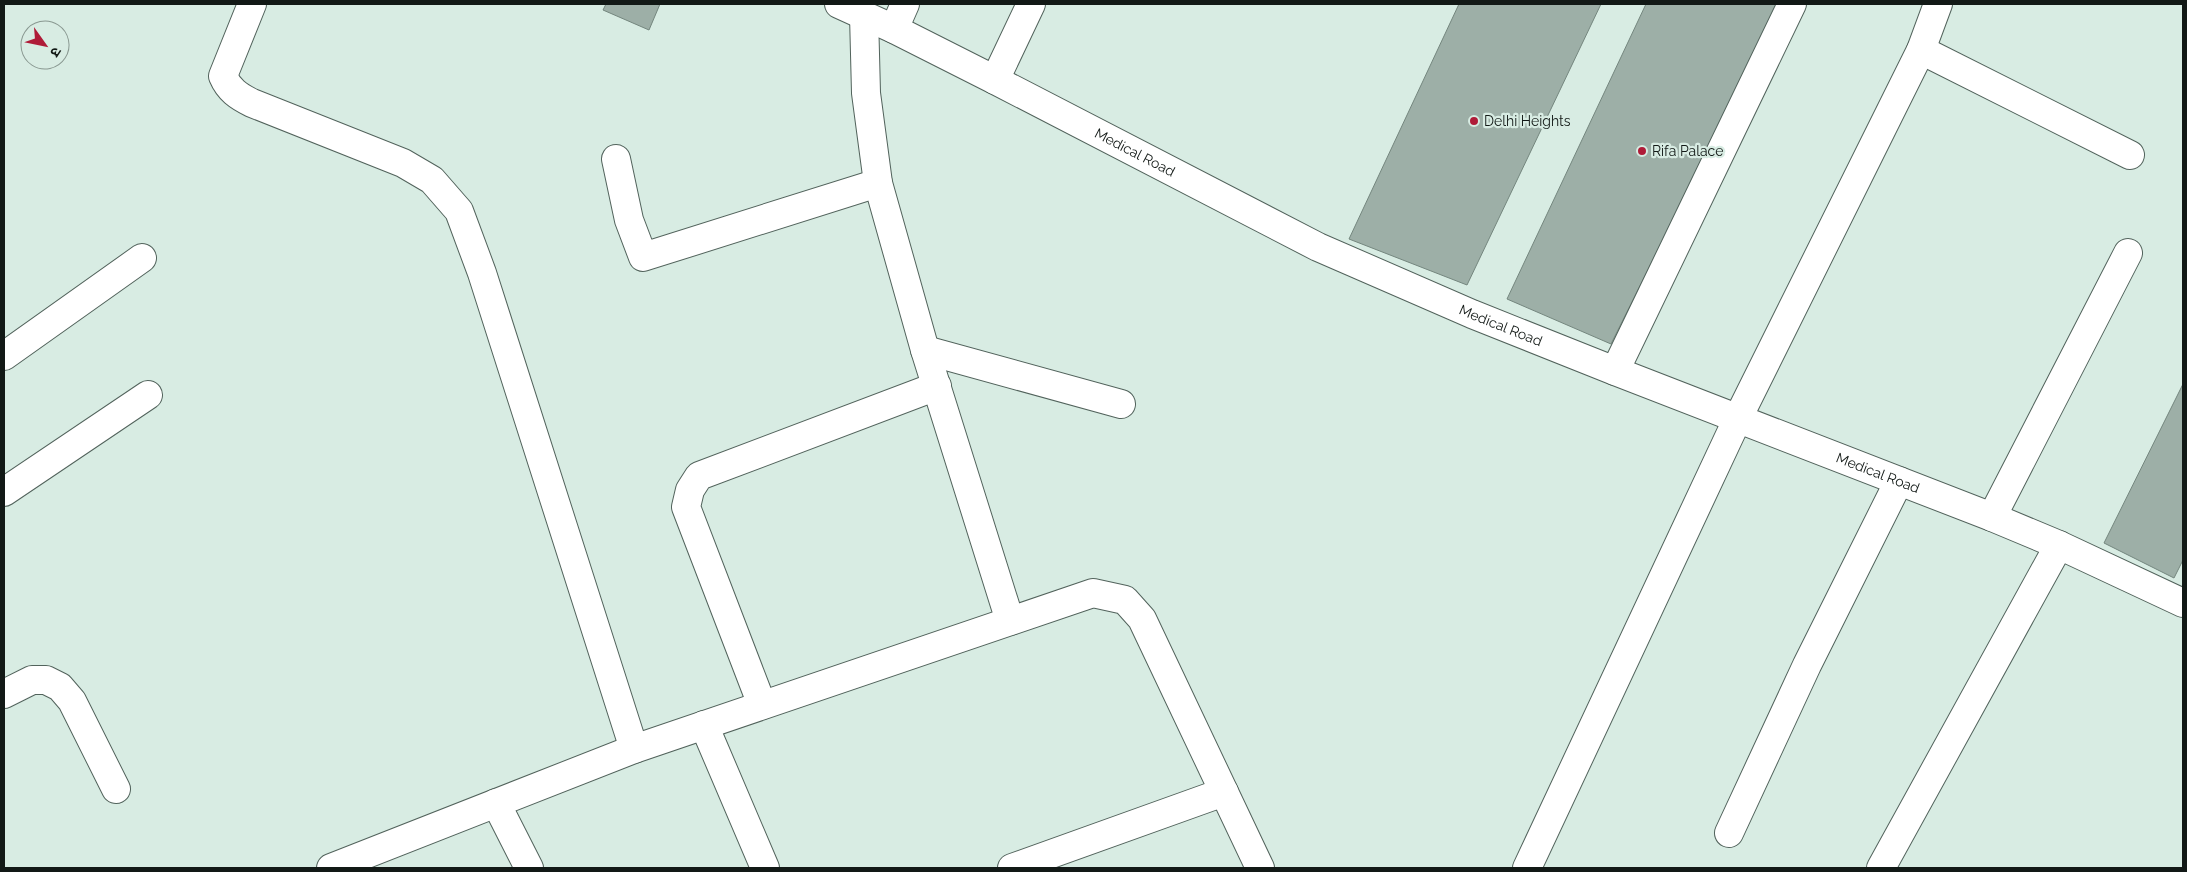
<svg xmlns="http://www.w3.org/2000/svg" width="2187" height="872" viewBox="0 0 2187 872" font-family="Raleway,'Noto Sans Devanagari',sans-serif">
  <rect width="100%" height="100%" fill="#d8ece3"/>
  <g fill="#9dafa7" stroke="#74867e">
    <path d="M 606,4 L 660,4 L 649,30 L 603,10 Z"/>
    <path d="M 1459,4 L 1601,4 L 1467,285 L 1349,239 Z"/>
    <path d="M 1646,4 L 1781,4 L 1611,344 L 1507,299 Z"/>
    <path d="M 2183,384 L 2183,560 L 2174,578 L 2104,543 Z"/>
  </g>
  <g fill="none" stroke-linecap="round" stroke-linejoin="round">
    <g stroke="#52635c" stroke-width="30">
      <g id="minor">
        <path d="M 252,4 L 223,76 C 229,90 238,96 252,103 L 403,163 L 432,180 L 459,211 L 482,273 L 634,749"/>
        <path id="s1" d="M 839,4 L 894,29 L 995,80 L 1318,247 L 1472,314 L 1615,371 L 1992,517 L 2059,545 L 2183,603"/>
        <path d="M 864,15 L 866,93 L 878,183 L 925,350 L 1010,621"/>
        <path d="M 894,29 L 905,4"/>
        <path d="M 1921,50 L 2130,155"/>
        <path d="M 995,80 L 1031,4"/>
        <path d="M 616,159 L 629,220 L 643,257 L 878,183"/>
        <path d="M 925,350 L 1121,404"/>
        <path d="M 4,356 L 142,258"/>
        <path d="M 1615,371 L 1792,4"/>
        <path d="M 4,492 L 148,395"/>
        <path d="M 1992,517 L 2128,253"/>
        <path d="M 4,694 L 32,680 L 46,680 L 60,687 L 72,701 L 116,789"/>
        <path d="M 762,705 L 686,507 L 690,490 L 699,476 L 937,386"/>
        <path d="M 704,725 L 765,868"/>
        <path d="M 496,803 L 529,868"/>
        <path d="M 1729,833 L 1807,665 L 1899,481"/>
        <path d="M 331,868 L 634,749 L 1093,593 L 1125,600 L 1142,619 L 1260,868"/>
        <path d="M 1012,868 L 1224,792"/>
        <path d="M 1527,868 L 1737,420 L 1921,50 L 1938,4"/>
        <path d="M 1881,868 L 2059,545"/>
      </g>
    </g>
    <use href="#minor" stroke="#fff" stroke-width="28"/>
  </g>
  <g fill="#af1b38" stroke="#d8ece3" stroke-width="2">
    <circle cx="1474" cy="121" r="5"/>
    <circle cx="1642" cy="151" r="5"/>
  </g>
  <g text-anchor="middle" dominant-baseline="central" stroke-width="4.5" stroke-linejoin="round" paint-order="stroke">
    <g font-size="14" fill="#121916" stroke="#d8ece3" text-anchor="start">
      <text x="1484" y="121">Delhi Heights</text>
      <text x="1652" y="151">Rifa Palace</text>
    </g>
    <g font-size="14" fill="#121916" stroke="#d8ece3">
      <text stroke="none"><textPath href="#s1" startOffset="331">Medical Road</textPath></text>
      <text stroke="none"><textPath href="#s1" startOffset="736">Medical Road</textPath></text>
      <text stroke="none"><textPath href="#s1" startOffset="1141">Medical Road</textPath></text>
    </g>
  </g>
  <rect width="2187" height="872" fill="none" stroke="#121916" stroke-width="10"/>
  <g transform="translate(45 45) rotate(123)"><circle r="24" fill="#d8ece3" stroke="#899891"/>
  <path d="M0-4L9 19L0 12L-9 19Z" fill="#af1b38"/>
  <text y="-8" font-size="14" font-weight="bold" text-anchor="middle" fill="#121916">उ</text>
  </g>
</svg>
